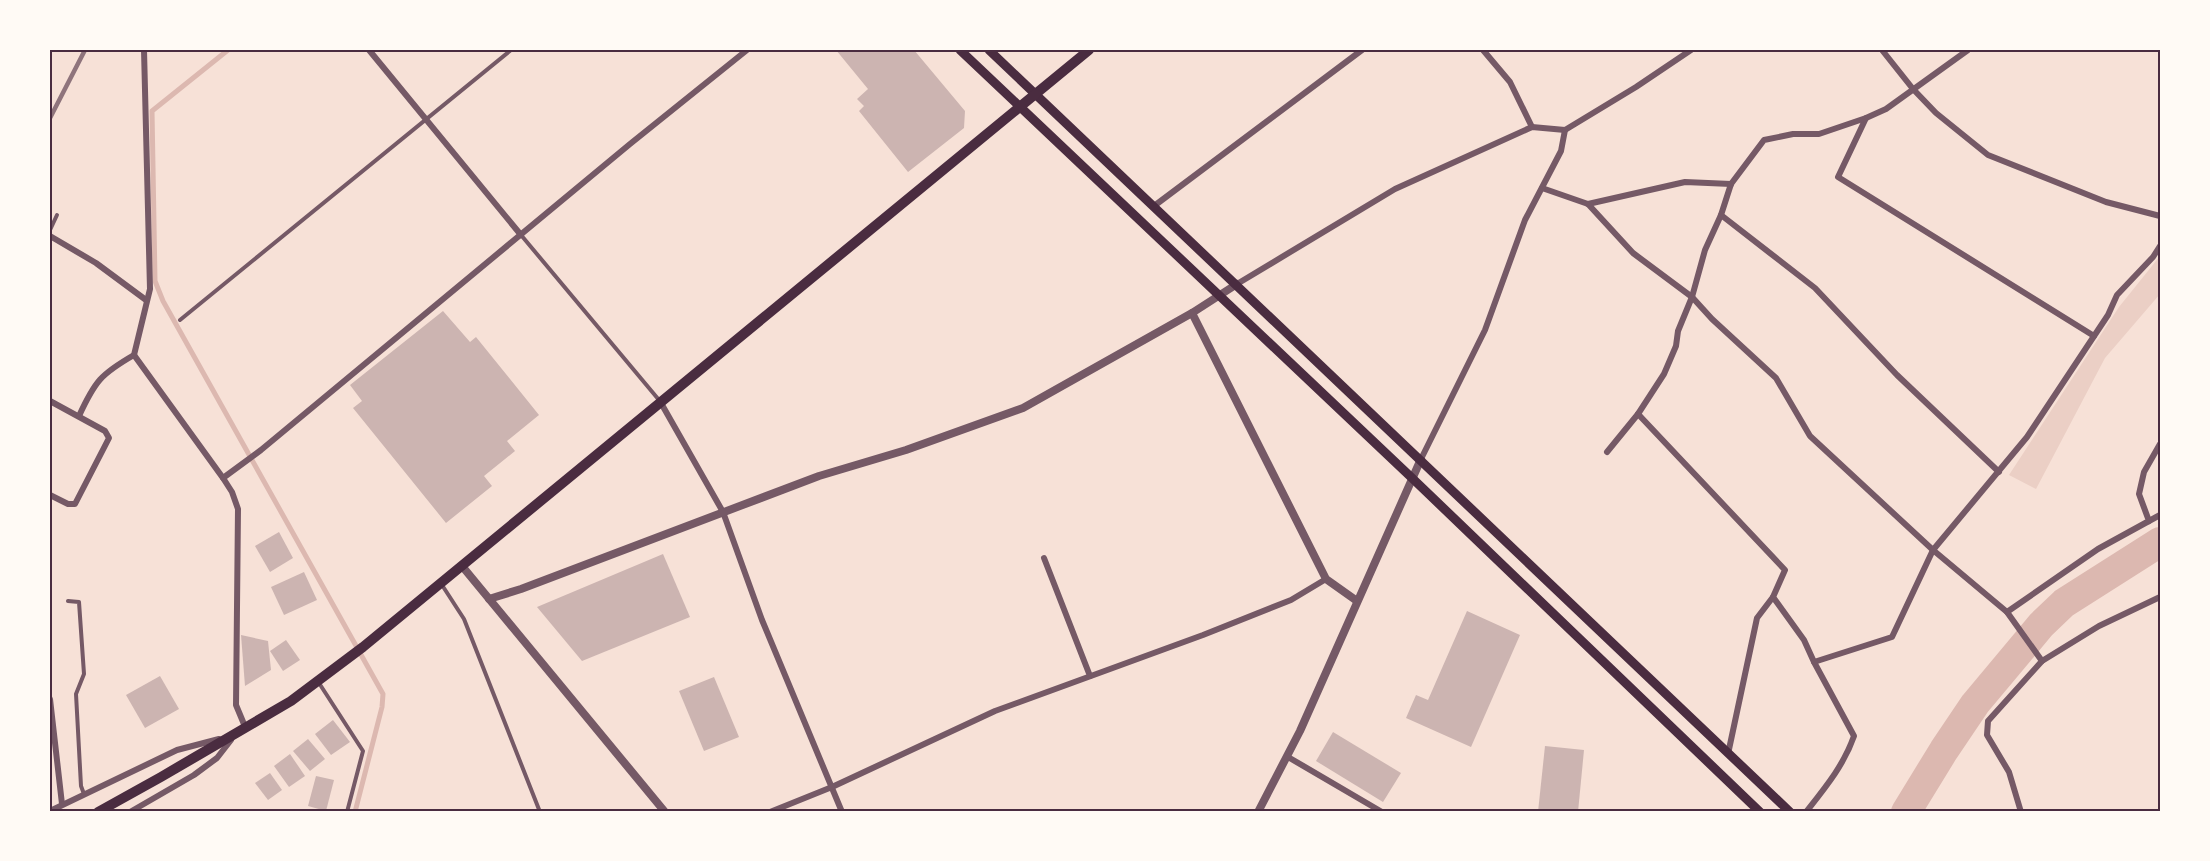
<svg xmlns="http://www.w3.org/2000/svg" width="2210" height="861" viewBox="0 0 2210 861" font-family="'Work Sans',sans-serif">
  <rect width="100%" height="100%" fill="#f7e1d7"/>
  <path fill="#ebcfc5" d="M 2160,256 L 2160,294 L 2105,358 L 2036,489 L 2009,475 L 2119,307 Z"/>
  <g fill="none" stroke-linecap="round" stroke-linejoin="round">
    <path stroke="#dcb8b0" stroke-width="5" d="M 228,50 L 152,111 L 155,281 L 163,301 L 383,694 L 382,707 L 355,812"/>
    <path stroke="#dcb8b0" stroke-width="30" d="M 1906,812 L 1944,750 L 1975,704 L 2041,625 L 2064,603 L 2160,542"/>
  </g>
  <g fill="#ccb4b1">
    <path d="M 836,50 L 914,50 L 965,111 L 964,128 L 908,172 L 859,111 L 864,106 L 857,99 L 868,89 Z"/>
    <path d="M 443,311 L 470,342 L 476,337 L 539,415 L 507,441 L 515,451 L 484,476 L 492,486 L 446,523 L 353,408 L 362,401 L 350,385 Z"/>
    <path d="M 279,532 L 293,558 L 270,572 L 255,546 Z"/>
    <path d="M 663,554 L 690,617 L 582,661 L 537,607 Z"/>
    <path d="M 304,572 L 317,600 L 284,615 L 271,587 Z"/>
    <path d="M 1467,611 L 1520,635 L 1471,747 L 1406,718 L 1416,695 L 1428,700 Z"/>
    <path d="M 241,635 L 268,641 L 271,670 L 245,686 Z"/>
    <path d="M 286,640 L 300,660 L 283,671 L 270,651 Z"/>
    <path d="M 160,676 L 179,709 L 145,728 L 126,695 Z"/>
    <path d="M 714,677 L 739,737 L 704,751 L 679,691 Z"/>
    <path d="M 333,720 L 350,742 L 331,755 L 315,734 Z"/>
    <path d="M 1333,732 L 1401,773 L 1383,802 L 1316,761 Z"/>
    <path d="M 308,739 L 325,759 L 310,771 L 293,751 Z"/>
    <path d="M 1545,746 L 1584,750 L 1578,812 L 1538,812 Z"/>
    <path d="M 290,754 L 305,776 L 289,787 L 274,766 Z"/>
    <path d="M 270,773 L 282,790 L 268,800 L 255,783 Z"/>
    <path d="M 316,776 L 334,780 L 326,811 L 308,806 Z"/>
  </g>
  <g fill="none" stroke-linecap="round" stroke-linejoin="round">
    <g stroke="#755966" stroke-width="4">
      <path d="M 50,230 L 57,215"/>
      <path d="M 521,235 L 659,400"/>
      <path d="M 180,320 L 511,50"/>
      <path d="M 442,585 L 464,619 L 540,812"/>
      <path d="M 68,601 L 79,602 L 84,674 L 76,694 L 81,786 L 84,794"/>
      <path d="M 319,683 L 363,751 L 347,812"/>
    </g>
    <g stroke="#755966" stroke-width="6">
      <path d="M 369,50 L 521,235"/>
      <path d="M 1483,50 L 1510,82 L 1532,127"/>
      <path d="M 1882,50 L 1913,89 L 1936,113 L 1988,155 L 2106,202 L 2160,216"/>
      <path d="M 1866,118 L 1838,177 L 2094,336"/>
      <path d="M 1542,188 L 1588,204 L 1633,253 L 1692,297 L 1712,319 L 1776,378 L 1810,436 L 1933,550 L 2007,612 L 2042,661"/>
      <path d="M 1588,204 L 1685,182 L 1731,184"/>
      <path d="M 1154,206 L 1362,50"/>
      <path d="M 1721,215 L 1815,288 L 1897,375 L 1999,472"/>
      <path d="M 50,236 L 96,263 L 146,300"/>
      <path d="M 1237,284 L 1395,189 L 1532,127 L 1565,130 L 1636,87 L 1691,50"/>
      <path d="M 134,355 L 223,478"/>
      <path d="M 50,401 L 105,431 L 109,438 L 75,504 L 68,504 L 50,495"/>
      <path d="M 661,403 L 723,512 L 762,620 L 842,812"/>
      <path d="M 1638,414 L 1785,570 L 1773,597 L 1804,640 L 1814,662 L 1854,736 C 1844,765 1825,788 1806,812"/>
      <path d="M 79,416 C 95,381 101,374 134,355 L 150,289 L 144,50"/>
      <path d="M 1607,452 L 1638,414 L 1664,374 L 1676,346 L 1678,331 L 1692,297 L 1705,250 L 1721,215 L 1731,184 L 1764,140 L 1793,134 L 1819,134 L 1866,118 L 1886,109 L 1968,50"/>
      <path d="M 1421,459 L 1485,330 L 1525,220 L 1561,151 L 1565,130"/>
      <path d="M 2149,521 L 2160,515"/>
      <path d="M 1044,558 L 1090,676"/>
      <path d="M 2007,612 L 2098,549 L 2149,521 L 2139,494 L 2144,472 L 2160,444"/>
      <path d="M 1814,662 L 1892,637 L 1933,550 L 2027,437 L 2108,315 L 2117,295 L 2153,257 L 2160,246"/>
      <path d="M 50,699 L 62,804"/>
      <path d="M 246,729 L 236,705 L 238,509 L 232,492 L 223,478 L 261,450 L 630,144 L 747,50"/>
      <path d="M 1728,754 L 1757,618 L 1773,597"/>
      <path d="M 1288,757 L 1382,812"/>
      <path d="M 50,811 L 177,750 L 219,739"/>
      <path d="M 130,812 L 194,775 L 217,758 L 231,740"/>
      <path d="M 770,812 L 832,787 L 995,711 L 1203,635 L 1291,600 L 1326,579"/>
      <path d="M 2021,812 L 2009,772 L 1987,735 L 1988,721 L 2042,661 L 2099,626 L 2160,597"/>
    </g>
    <g stroke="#755966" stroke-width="8">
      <path d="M 1237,284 L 1192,313 L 1326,579 L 1357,601"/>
      <path d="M 462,566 L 665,812"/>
      <path d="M 489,599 L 521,589 L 819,476 L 906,450 L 1023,408 L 1192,313"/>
      <path d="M 1258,812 L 1300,731 L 1421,459"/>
    </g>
    <g stroke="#4a2c40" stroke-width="9">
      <path d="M 960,50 L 1412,478 L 1760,812"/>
      <path d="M 989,50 L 1790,812"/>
    </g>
    <path stroke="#4a2c40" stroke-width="10" d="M 98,812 L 161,777 L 291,701 L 363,647 L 1089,50"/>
    <path stroke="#8f747c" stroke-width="4.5" d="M 50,118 L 85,50"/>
  </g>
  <rect width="2210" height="861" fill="none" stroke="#fffaf5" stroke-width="102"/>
  <rect x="51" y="51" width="2108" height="759" fill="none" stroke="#4a2c40" stroke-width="2"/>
</svg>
